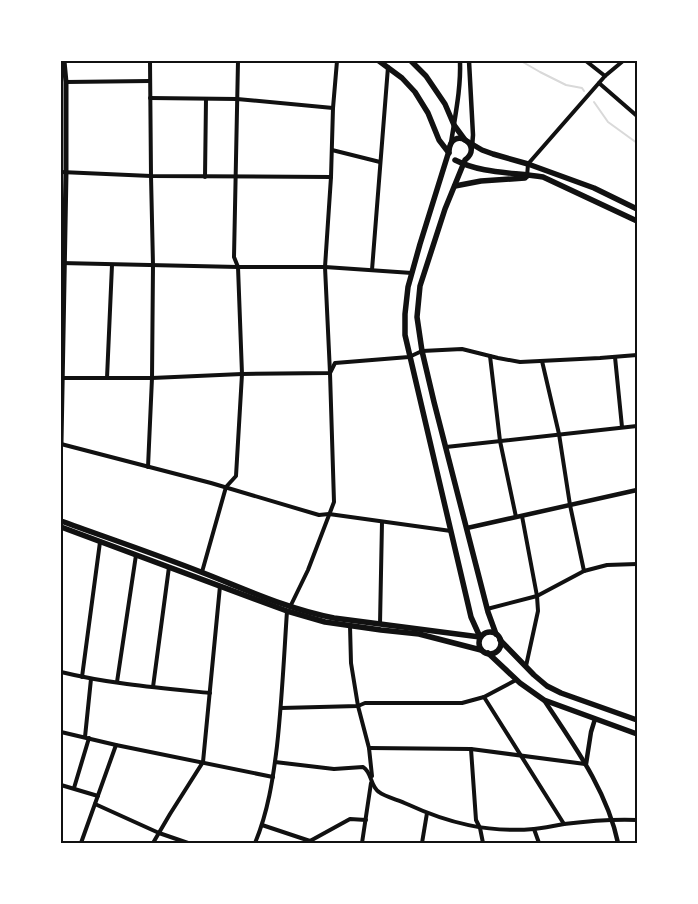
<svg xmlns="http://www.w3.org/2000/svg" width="698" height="904" viewBox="0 0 698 904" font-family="'Roboto Condensed',sans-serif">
  <rect width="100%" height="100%" fill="#fff"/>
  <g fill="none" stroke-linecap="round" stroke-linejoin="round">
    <g stroke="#d9d9d9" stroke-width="2">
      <path d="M 521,61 L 540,72 L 566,85 L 582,88 L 584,91"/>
      <path d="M 594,102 L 608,122 L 637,143"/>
    </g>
    <g stroke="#111" stroke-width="4">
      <path d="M 586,61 L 605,76"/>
      <path d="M 66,82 L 150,81"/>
      <path d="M 599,83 L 637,116"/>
      <path d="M 150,98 L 237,99 L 333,108"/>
      <path d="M 332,150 L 380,162"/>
      <path d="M 61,172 L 151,176 L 331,177"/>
      <path d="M 205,177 L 206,99"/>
      <path d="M 527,177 L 528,164 L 605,76 L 623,61"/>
      <path d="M 61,263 L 238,267 L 325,267 L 412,273"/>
      <path d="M 372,270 L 388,67"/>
      <path d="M 490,356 L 500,441 L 516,517"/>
      <path d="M 615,357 L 622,427"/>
      <path d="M 542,361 L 559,434 L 570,505 L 584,571"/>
      <path d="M 62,378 L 152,378 L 242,374 L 330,373 L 335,363 L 409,357 L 422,351 L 462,349 L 498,358 L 520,362 L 600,358 L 637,355"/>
      <path d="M 107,378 L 112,265"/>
      <path d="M 61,444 L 211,483 L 319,515 L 329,514 L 451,531"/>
      <path d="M 446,447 L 637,426"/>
      <path d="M 148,467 L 152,378 L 153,265 L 151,176 L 150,61"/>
      <path d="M 522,516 L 537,596 L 538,611 L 526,666"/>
      <path d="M 202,572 L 226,487 L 236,476 L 242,374 L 238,267 L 234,257 L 238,61"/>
      <path d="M 290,607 L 308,570 L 334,502 L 330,373 L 325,267 L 331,177 L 333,108 L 337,61"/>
      <path d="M 487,609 L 537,596 L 584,571 L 607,565 L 637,564"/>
      <path d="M 380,624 L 382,522"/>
      <path d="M 350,626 L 351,663 L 358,706 L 369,748 L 372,776"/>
      <path d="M 61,672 C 110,684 160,688 210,693"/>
      <path d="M 82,677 L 100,542"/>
      <path d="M 117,682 L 136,555"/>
      <path d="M 153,687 L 169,567"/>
      <path d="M 484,697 L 564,824"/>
      <path d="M 281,708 L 358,706 L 365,703 L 462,703 L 484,697 L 516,680"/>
      <path d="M 61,732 L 116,745 L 273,777"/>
      <path d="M 85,737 L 91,679"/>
      <path d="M 369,748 L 471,749 L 585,764"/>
      <path d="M 471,749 L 476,820 L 480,828 L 483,843"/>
      <path d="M 275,762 L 334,769 L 363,767 C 372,772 370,786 379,792 C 385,797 399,800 407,804 C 448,823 488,833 534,829 C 544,828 554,826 564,824 C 588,821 612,819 637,820"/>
      <path d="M 61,785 L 98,796"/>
      <path d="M 74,788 L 89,738"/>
      <path d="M 95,804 L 159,833 L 188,843"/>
      <path d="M 262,825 L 310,841 L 350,819 L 366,820"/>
      <path d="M 534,829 L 539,843"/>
      <path d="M 81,843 L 116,745"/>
      <path d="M 153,843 L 170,814 L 203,762 L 220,586"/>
      <path d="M 255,843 C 268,812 273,779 277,746 C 282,701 284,656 287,611"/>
      <path d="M 362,843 L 371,783"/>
      <path d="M 422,843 L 427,813"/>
    </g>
    <g stroke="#111" stroke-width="4.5">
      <path d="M 469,61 L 473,135 L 472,147"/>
      <path d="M 451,143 C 455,116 461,89 460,61"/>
      <path d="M 467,528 L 637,490"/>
      <path d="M 544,700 C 573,744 607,790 618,843"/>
      <path d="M 586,764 L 591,732 L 595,719"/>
    </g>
    <path stroke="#111" stroke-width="5" d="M 61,443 L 66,172 L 66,82 L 64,61"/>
    <g stroke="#111" stroke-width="5.5">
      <path d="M 379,61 L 402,78 L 415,92 L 428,113 L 439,140 L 449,153"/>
      <path d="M 411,61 L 426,76 L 445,104 L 454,125 L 465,140 L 482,150 L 493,154 L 528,164 L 594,188 L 637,209"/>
      <path d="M 455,160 C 482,174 514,172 543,177 L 637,221"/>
      <path d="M 455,186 L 481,181 L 525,178"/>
      <path d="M 61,521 C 108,538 155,554 201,572 C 245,589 287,609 334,618 L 480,637"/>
      <path d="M 61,527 L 287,611 L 325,622 L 381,630 L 419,634 L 481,650"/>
      <circle cx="490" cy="643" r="11"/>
      <path d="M 480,637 L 471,617 L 405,335 L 405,314 L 408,287 L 420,244 L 449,151 C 451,125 485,145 465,160 L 445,209 L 420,286 L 417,317 L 422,351 L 434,402 L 488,612 L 496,634"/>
      <path d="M 500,640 L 534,675 L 547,686 L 561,693 L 637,720"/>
      <path d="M 488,653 L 520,683 L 544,700 L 637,734"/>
    </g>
  </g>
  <rect width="698" height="904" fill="none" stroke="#ffffff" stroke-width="125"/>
  <rect x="62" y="62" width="574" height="780" fill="none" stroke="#111" stroke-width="2"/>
</svg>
